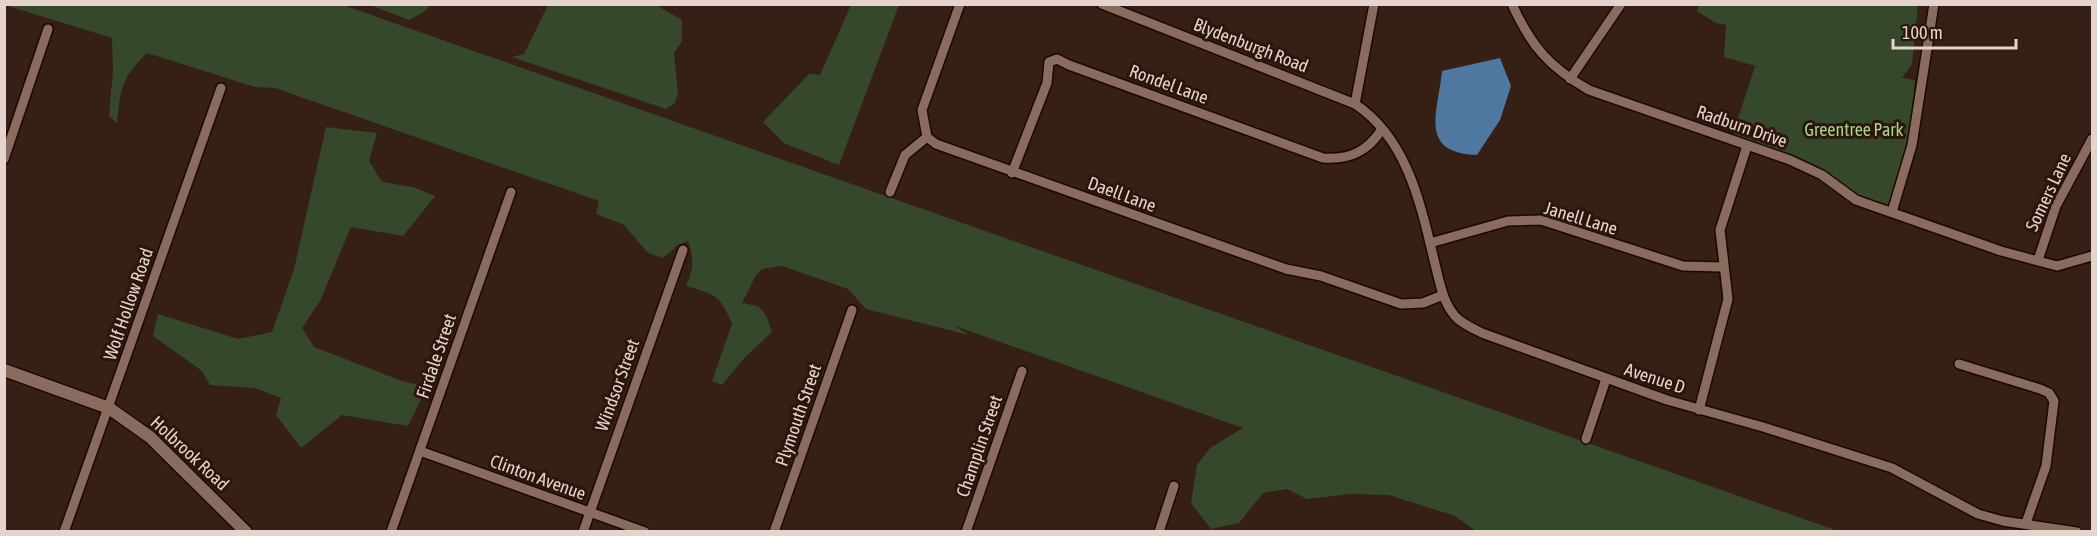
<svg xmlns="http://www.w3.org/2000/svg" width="2097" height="536" viewBox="0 0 2097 536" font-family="'Asap Condensed',sans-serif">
  <rect width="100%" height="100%" fill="#361f14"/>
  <g fill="#35482c">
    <path d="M 1699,4 L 1918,5 L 1912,64 L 1902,78 L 1915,80 L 1909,143 L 1889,208 L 1856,200 L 1822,175 L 1731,140 L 1755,66 L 1724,57 L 1726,25 L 1716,23 L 1697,11 Z"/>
    <path d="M 5,5 L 343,5 L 1838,531 L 1476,531 L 1455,516 L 1389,495 L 1351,494 L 1307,499 L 1287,489 L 1263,493 L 1239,523 L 1211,529 L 1191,503 L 1197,465 L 1210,448 L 1243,428 L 955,326 L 969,335 L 866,309 L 848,289 L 782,266 L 762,269 L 755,277 L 742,303 L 758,306 L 766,315 L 772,332 L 746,356 L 722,385 L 712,381 L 732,324 C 721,296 715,294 686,286 C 694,269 694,258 688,241 L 678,245 L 663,258 L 648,253 L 624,225 L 596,214 L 599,201 L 275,88 L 255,87 L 147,53 C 121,79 121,87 117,123 L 109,116 L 113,71 L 112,38 Z"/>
    <path d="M 370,5 L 430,4 L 430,5 L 424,12 L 409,20 Z"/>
    <path d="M 548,5 L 656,5 L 682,20 L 682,41 L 674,53 L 678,94 L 674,104 L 666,109 L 512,57 L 524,54 Z"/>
    <path d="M 851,5 L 899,5 L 839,165 L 784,143 L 763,122 L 809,74 L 820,75 Z"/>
    <path d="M 326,127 L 377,133 L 369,161 L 382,182 L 413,187 L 435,196 L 403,236 L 351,227 L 320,301 L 302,328 L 314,347 L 402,381 L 427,387 L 408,426 L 342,415 L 301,448 L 276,415 L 281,398 L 255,388 L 210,385 L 202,371 L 153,336 L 158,314 L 238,339 L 272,332 L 294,269 Z"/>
  </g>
  <path fill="#4e78a0" d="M 1500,58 L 1511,86 L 1500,120 L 1477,155 C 1418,153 1438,112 1442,71 Z"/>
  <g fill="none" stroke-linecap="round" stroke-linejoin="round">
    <g stroke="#1d0801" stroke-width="12">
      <g id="minor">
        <path d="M 960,4 L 922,110 L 927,137 L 936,144 L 1286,269 L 1321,276 L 1401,304 L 1423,303 L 1443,295"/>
        <path d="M 1102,4 L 1355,104 C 1408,139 1421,206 1435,264 C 1440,283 1443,305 1458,319 C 1465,325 1474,329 1482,333 L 1667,400 L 1763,427 L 1892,468 L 1978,514 L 2003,521 L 2077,532"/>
        <path d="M 1512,4 C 1531,46 1549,67 1589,90 L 1790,160 L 1822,175 L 1856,200 L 2001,251 L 2057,266 L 2092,256"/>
        <path d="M 1570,79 L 1621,4"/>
        <path d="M 1355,104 L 1374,4"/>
        <path d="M 4,159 L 48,29"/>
        <path d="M 1012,173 L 1047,83 L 1049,62 L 1057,59 L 1069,65 L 1323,158 C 1350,160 1368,151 1382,129"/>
        <path d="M 890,192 L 905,155 L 927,137"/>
        <path d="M 1892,212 L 1912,145 L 1934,4"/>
        <path d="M 1430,243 L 1508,221 L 1541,220 L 1683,266 L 1722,267"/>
        <path d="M 2038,260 L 2056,206 L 2092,139"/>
        <path d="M 1959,364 L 2040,389 L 2049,393 L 2054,401 L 2046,466 L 2026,523"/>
        <path d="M 1699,410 L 1728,299 L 1720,230 L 1747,146"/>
        <path d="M 1586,439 L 1606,379"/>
        <path d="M 420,451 L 645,532"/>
        <path d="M 64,532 L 221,88"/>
        <path d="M 391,532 L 511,192"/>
        <path d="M 583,532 L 683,250"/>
        <path d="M 774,532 L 852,310"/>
        <path d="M 966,532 L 1022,371"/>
        <path d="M 1159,532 L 1174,486"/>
      </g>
    </g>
    <g stroke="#1d0801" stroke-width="15">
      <path id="tertiary" d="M 4,370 L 109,408 L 150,437 L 246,532"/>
    </g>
    <use href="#minor" stroke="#896c5f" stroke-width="9"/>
    <use href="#tertiary" stroke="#896c5f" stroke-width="12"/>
  </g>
  <g text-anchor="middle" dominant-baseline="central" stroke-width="6" stroke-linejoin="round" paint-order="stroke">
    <g font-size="18" fill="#e5d4cd" stroke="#2c150a">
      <text transform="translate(1251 45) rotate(21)">Blydenburgh Road</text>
      <text transform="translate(1169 84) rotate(20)">Rondel Lane</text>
      <text transform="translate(1742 126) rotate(19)">Radburn Drive</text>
      <text transform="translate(2048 192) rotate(-65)">Somers Lane</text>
      <text transform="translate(1122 194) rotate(20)">Daell Lane</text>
      <text transform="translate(1581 218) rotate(17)">Janell Lane</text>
      <text transform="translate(128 304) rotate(-71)">Wolf Hollow Road</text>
      <text transform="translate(436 356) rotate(-71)">Firdale Street</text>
      <text transform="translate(1655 378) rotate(18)">Avenue D</text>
      <text transform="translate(617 385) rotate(-70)">Windsor Street</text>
      <text transform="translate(798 415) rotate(-71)">Plymouth Street</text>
      <text transform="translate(979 446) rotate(-71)">Champlin Street</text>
      <text transform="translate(190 453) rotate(43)">Holbrook Road</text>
      <text transform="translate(538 477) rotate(20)">Clinton Avenue</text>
    </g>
    <g font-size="18" fill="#a5d58e" stroke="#2c150a">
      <text x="1854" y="129">Greentree Park</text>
    </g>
  </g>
  <rect width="2097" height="536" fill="none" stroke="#e5d4cd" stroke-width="12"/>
  <path d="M1893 39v9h123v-9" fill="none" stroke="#e5d4cd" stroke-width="3"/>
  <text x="1902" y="39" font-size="18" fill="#e5d4cd" stroke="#2c150a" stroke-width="4.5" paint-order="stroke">100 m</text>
</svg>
